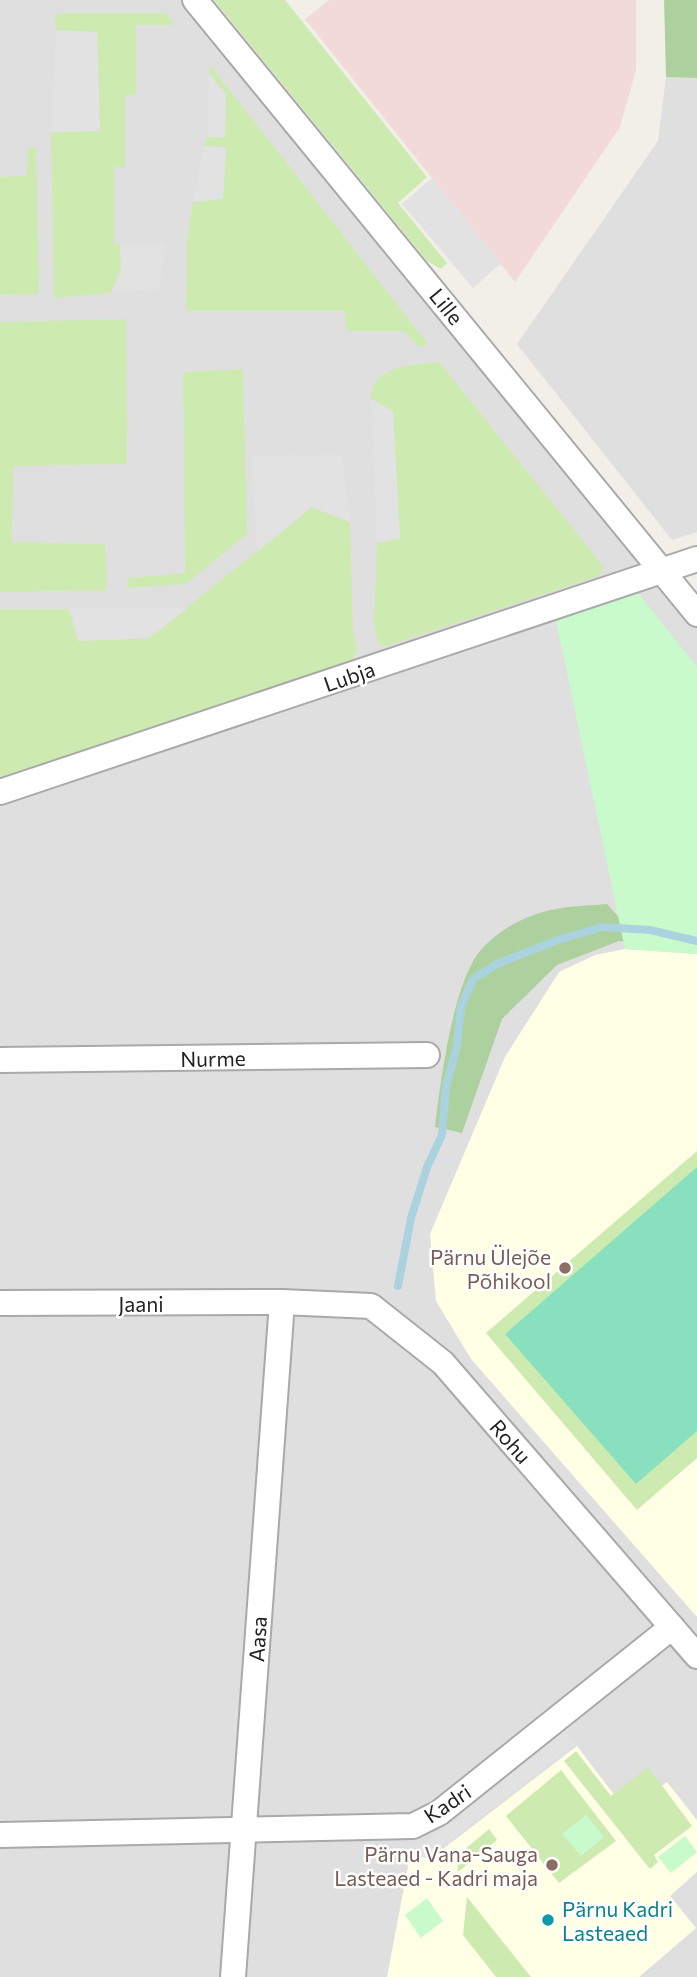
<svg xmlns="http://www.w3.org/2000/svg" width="697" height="1977" viewBox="0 0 697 1977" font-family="Commissioner,sans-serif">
  <rect width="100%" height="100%" fill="#f2efe9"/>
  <g fill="#e0dfdf">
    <path d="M 0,0 L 180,0 L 697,625 L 697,1977 L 0,1977 Z"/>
    <path d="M 666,77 L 697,78 L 697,532 L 672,540 L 517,344 L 658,141 Z"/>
  </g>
  <path fill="#f2dad9" d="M 329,0 L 636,0 L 636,70 L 620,127 L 515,282 L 305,19 Z"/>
  <g fill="#ffffe5">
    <path d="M 625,949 L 697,954 L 697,1617 L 471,1359 L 436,1301 L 430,1234 L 505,1057 L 559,972 L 595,955 Z"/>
    <path d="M 577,1746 L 628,1813 L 667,1782 L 697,1820 L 697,1872 L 670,1896 L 696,1928 L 639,1977 L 387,1977 L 410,1856 L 431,1858 Z"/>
  </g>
  <g fill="#cdebb0">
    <path d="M 214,0 L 285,0 L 427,177 L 398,203 L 447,263 L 441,269 L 427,261 Z"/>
    <path d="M 63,13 L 166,13 L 174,25 L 136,25 L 136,94 L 125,95 L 125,167 L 114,167 L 114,244 L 120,245 L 121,270 L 111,293 L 54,298 L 51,132 L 100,131 L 97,32 L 56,30 L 55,15 Z"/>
    <path d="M 210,65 L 428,344 L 419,347 L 403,331 L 347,331 L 344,311 L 186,311 L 187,240 L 193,202 L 223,198 L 226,148 L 204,146 L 207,137 L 225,137 L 226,94 L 209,74 Z"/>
    <path d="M 28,147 L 36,147 L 39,294 L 0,295 L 0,177 L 27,176 Z"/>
    <path d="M 126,319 L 127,464 L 13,466 L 12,542 L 105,544 L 107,590 L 0,592 L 0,322 Z"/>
    <path d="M 439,362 L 604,567 L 599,576 L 383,647 L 378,643 L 374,625 L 377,543 L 399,538 L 393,412 L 371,399 C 372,364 414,365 439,362 Z"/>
    <path d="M 243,369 L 247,534 L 186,584 L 127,588 L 128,578 L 185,573 L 183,372 Z"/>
    <path d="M 312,507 L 350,522 L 353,632 L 357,650 L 351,664 L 0,780 L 0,609 L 69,609 L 79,641 L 149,638 Z"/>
    <path d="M 697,1151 L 697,1458 L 637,1510 L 486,1333 Z"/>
    <path d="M 576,1751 L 611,1796 L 648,1767 L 692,1826 L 654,1855 L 658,1862 L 650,1869 L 564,1761 Z"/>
    <path d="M 561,1770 L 616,1841 L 559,1883 L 506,1816 Z"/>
    <path d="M 489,1829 L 497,1840 L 458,1872 L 457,1856 Z"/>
    <path d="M 467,1897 L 531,1977 L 496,1977 L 463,1935 Z"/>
  </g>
  <g fill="#add19e">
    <path d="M 664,0 L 697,0 L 697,78 L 666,77 Z"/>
    <path d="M 607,904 L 641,942 L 619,941 L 557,965 L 502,1019 L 462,1133 L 435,1127 C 440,1084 453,983 480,951 C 495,933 520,918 543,912 C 563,906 586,906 607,904 Z"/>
  </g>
  <g fill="#c8facc">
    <path d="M 638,593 L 697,667 L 697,954 L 625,949 L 556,620 Z"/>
    <path d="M 586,1815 L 604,1837 L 581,1856 L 562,1834 Z"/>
    <path d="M 685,1836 L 697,1852 L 671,1873 L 658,1857 Z"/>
    <path d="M 427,1898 L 443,1921 L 421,1938 L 405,1915 Z"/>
  </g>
  <path fill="#88e0be" d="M 697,1167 L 697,1431 L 636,1484 L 505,1334 Z"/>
  <g fill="#e2e2e2">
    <path d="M 56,30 L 97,32 L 100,131 L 51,132 Z"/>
    <path d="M 209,74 L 226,94 L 225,138 L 207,137 Z"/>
    <path d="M 204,146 L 226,147 L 223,199 L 193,202 Z"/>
    <path d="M 432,178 L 501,263 L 473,288 L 402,204 Z"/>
    <path d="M 165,243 L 159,289 L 111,293 L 121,270 L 120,245 Z"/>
    <path d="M 371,399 L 393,411 L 400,538 L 377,543 Z"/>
    <path d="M 342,455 L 350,522 L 312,507 L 257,552 L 251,456 Z"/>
    <path d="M 188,608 L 149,638 L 78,641 L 69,609 Z"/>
    <path d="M 564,1730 L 575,1744 L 431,1856 L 409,1855 Z"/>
  </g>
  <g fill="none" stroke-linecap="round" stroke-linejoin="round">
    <path stroke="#aad3df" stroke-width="8" d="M 398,1286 L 411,1218 L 427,1167 L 442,1135 L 446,1087 L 457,1045 L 461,1007 L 473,979 L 497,964 L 558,940 L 602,927 L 650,930 L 697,941"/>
    <g stroke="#a9a9a9" stroke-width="28">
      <g id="street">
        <path d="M 195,0 L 697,614"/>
        <path d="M 0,792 L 697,559"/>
        <path d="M 0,1060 L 427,1055"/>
        <path d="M 0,1303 L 282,1302 L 371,1306 L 443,1363 L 697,1656"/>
        <path d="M 0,1835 L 413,1826 L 439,1813 L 672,1627"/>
        <path d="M 233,1977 L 282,1302"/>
      </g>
    </g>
    <use href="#street" stroke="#fff" stroke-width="24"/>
  </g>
  <g fill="#8d6e63" stroke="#fff" stroke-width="2.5">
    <circle cx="565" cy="1268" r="7"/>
    <circle cx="552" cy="1865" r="7"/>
  </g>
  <circle fill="#0f9aa8" stroke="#fff" stroke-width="2.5" cx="548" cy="1920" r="7"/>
  <g text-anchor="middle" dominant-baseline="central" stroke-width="5" stroke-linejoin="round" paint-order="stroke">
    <g font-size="21" fill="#222" stroke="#fff">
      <text transform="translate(447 306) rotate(51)">Lille</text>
      <text transform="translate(349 676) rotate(-19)">Lubja</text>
      <text transform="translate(213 1058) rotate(-1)">Nurme</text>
      <text x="141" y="1303">Jaani</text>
      <text transform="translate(511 1441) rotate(49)">Rohu</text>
      <text transform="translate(257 1639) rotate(-86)">Aasa</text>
      <text transform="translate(447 1803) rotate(-34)">Kadri</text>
    </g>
    <g font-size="21" fill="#785e54" stroke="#fff" text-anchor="end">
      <text x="551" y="1256">Pärnu Ülejõe<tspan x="551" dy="24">Põhikool</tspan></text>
      <text x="538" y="1853">Pärnu Vana-Sauga<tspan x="538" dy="24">Lasteaed - Kadri maja</tspan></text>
    </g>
    <g font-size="21" fill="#0d838f" stroke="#fff" text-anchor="start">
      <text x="562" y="1908">Pärnu Kadri<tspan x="562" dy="24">Lasteaed</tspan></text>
    </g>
  </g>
</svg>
